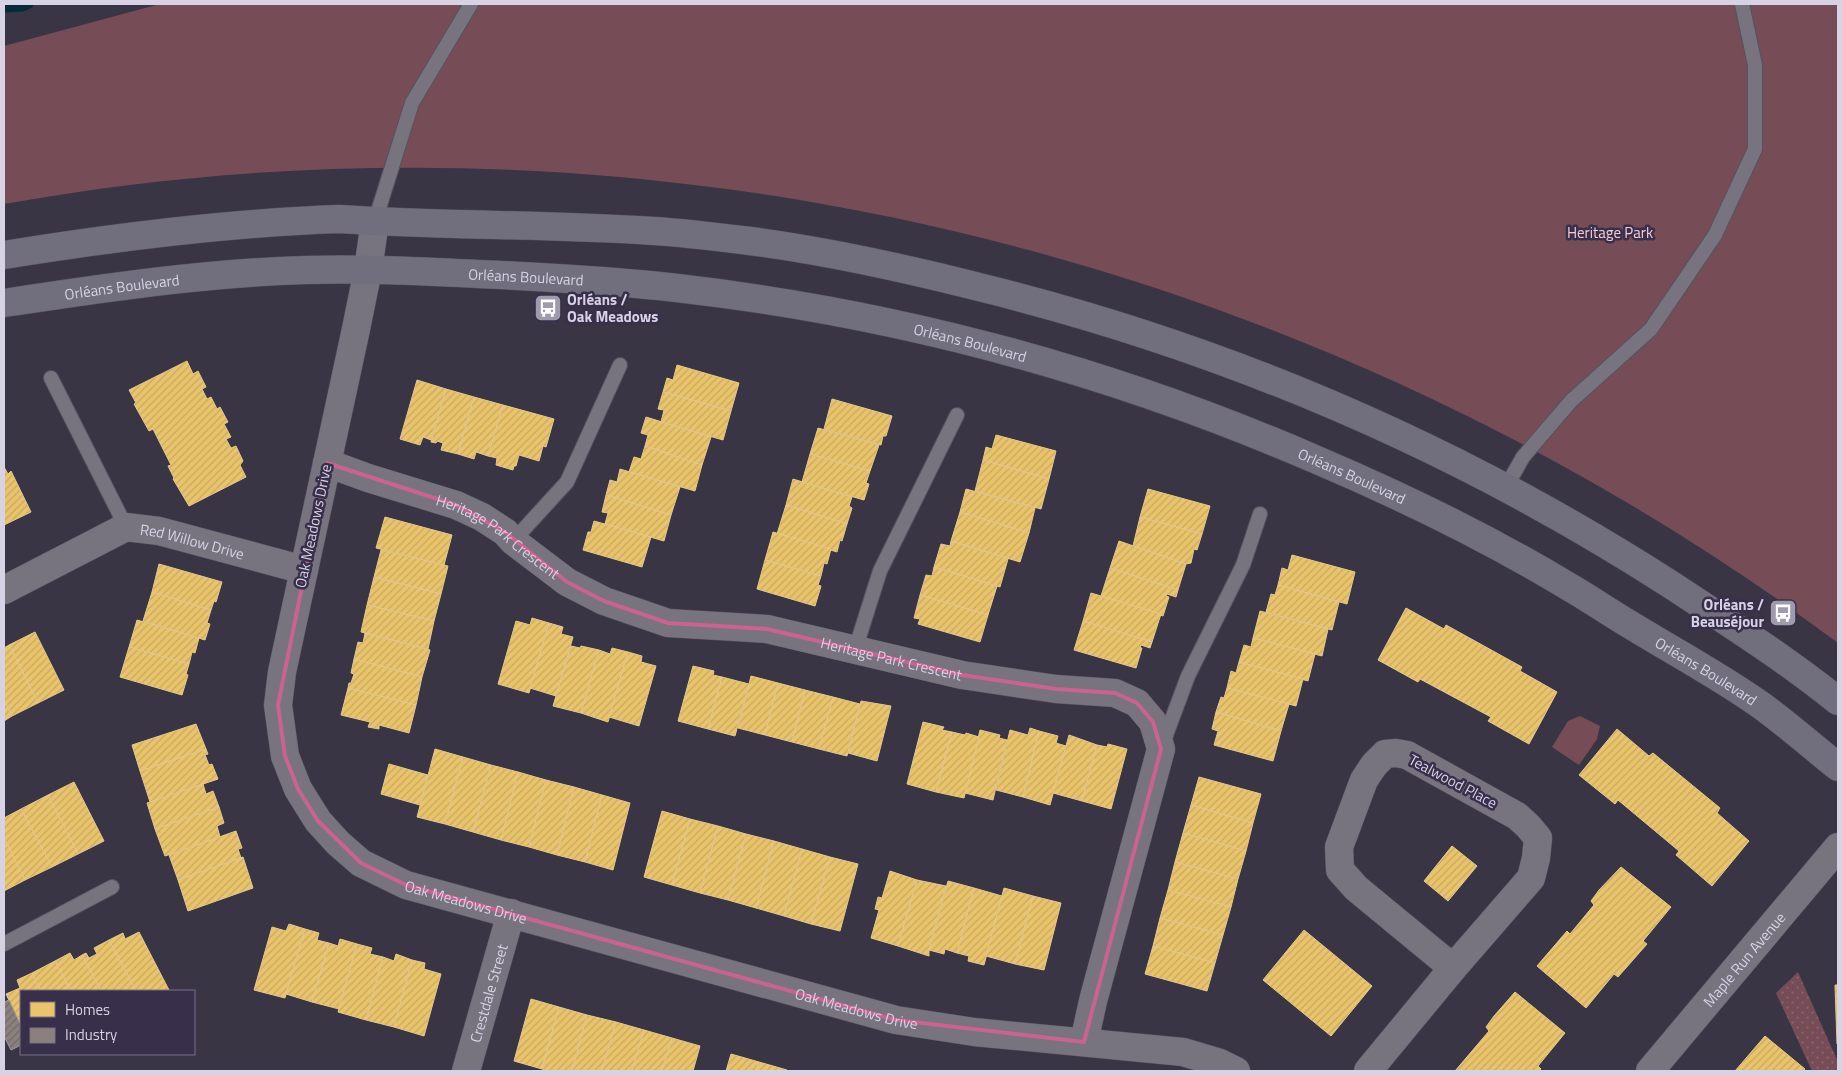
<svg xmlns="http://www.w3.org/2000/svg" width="1842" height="1075" viewBox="0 0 1842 1075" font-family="'Titillium Web',sans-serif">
  <defs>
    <pattern id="grass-dots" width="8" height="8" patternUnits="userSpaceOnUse" patternTransform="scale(1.25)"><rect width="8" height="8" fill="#764c57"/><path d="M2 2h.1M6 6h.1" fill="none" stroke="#89656f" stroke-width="1.8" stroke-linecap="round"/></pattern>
    <pattern id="homes-hatch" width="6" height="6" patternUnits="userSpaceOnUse" patternTransform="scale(1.25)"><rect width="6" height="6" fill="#e9c46a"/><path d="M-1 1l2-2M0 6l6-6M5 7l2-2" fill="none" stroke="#c7a962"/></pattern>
    <pattern id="industry-hatch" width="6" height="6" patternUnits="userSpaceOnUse" patternTransform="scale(1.25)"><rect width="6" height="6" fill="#8a817c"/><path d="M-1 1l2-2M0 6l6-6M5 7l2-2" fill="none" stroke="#706a68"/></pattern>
  </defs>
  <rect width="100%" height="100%" fill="#3a3545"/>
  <path fill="url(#grass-dots)" d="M 1798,972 L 1838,1062 L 1838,1071 L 1812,1071 L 1776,993 Z"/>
  <g fill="#764c57">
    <path d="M 160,4 L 1838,4 L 1838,643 C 1316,254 647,88 4,204 L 4,46 Z"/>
    <path d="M 1580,716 L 1600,726 L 1597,739 L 1579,765 L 1552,747 L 1568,721 Z"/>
  </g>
  <g fill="url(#homes-hatch)" stroke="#e4c88f">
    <path d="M 187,361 L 193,374 L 198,371 L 206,387 L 202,389 L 207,399 L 211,397 L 217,409 L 220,407 L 228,422 L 224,424 L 231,437 L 226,439 L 231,448 L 236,446 L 243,461 L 240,465 L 246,477 L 189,506 L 173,479 L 174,478 L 168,466 L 171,465 L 153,429 L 149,431 L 134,404 L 136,403 L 129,390 Z"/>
    <path d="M 677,365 L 739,383 L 731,411 L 663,392 L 667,378 L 673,380 Z"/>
    <path d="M 417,380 L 446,389 L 431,440 L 423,437 L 420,445 L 400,439 Z"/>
    <path d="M 446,389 L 474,397 L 458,454 L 441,450 L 443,443 L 437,441 L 436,443 L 431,442 Z"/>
    <path d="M 663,392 L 731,411 L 723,440 L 661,422 L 664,410 L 658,409 Z"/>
    <path d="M 474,397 L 503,405 L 488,456 L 476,452 L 474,459 L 458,454 Z"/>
    <path d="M 832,399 L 892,416 L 886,436 L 883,436 L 881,445 L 824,429 Z"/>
    <path d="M 503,405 L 554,419 L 546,447 L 543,446 L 539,461 L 519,455 L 516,466 L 514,466 L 513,470 L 496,465 L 497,458 L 488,456 Z"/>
    <path d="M 646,417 L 711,437 L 702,465 L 645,446 L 648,435 L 641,433 Z"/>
    <path d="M 818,428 L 879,445 L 870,471 L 810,454 Z"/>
    <path d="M 996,435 L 1056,451 L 1049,479 L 983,460 L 986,447 L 992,449 Z"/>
    <path d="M 645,446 L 702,465 L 695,491 L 629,472 L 634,457 L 641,459 Z"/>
    <path d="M 810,454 L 870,471 L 866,483 L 869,484 L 864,500 L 802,482 Z"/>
    <path d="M 983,460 L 1049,479 L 1041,509 L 975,491 Z"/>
    <path d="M 4,467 L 8,474 L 11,471 L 31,512 L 4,525 Z"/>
    <path d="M 620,469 L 680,487 L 671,515 L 606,495 L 610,480 L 617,482 Z"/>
    <path d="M 793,479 L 852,497 L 849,506 L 852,508 L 847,524 L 786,505 Z"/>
    <path d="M 966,489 L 1035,508 L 1029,533 L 960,512 Z"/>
    <path d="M 1148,489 L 1210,506 L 1202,534 L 1140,517 Z"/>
    <path d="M 606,495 L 671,515 L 664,541 L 605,524 L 608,513 L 602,512 Z"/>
    <path d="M 786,505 L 847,524 L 842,541 L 840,540 L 837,552 L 777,534 Z"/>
    <path d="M 960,512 L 1029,533 L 1020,562 L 951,541 Z"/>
    <path d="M 385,517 L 452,535 L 444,565 L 376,548 Z"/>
    <path d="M 1140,517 L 1202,534 L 1197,550 L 1194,549 L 1191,563 L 1186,564 L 1133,546 Z"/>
    <path d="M 594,521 L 651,537 L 642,567 L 583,550 L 588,532 L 591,532 Z"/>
    <path d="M 773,532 L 831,549 L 827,564 L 824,563 L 821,576 L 765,560 Z"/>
    <path d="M 951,541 L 1008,559 L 1000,587 L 934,567 L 941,544 L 950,546 Z"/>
    <path d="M 1119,541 L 1186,564 L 1178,590 L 1110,568 Z"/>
    <path d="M 381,550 L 448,566 L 441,594 L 374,577 Z"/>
    <path d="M 1292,555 L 1355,572 L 1347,604 L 1278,585 L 1282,568 L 1288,570 Z"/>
    <path d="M 765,560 L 821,576 L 818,585 L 821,586 L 815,606 L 757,589 Z"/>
    <path d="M 159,564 L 222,582 L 216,602 L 214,601 L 211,610 L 152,592 Z"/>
    <path d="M 934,567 L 997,586 L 988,615 L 920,595 L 926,575 L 932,576 Z"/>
    <path d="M 1110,568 L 1178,590 L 1176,597 L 1167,594 L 1166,596 L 1169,597 L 1163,616 L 1101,596 Z"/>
    <path d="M 374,577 L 441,594 L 434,621 L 367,605 Z"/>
    <path d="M 1278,585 L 1339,602 L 1332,630 L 1266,612 L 1271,594 L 1275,595 Z"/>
    <path d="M 152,592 L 211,610 L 207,623 L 210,624 L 205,640 L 143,621 Z"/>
    <path d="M 1091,593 L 1161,614 L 1152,642 L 1083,621 Z"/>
    <path d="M 920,595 L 988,615 L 980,642 L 918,624 L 920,619 L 914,618 Z"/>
    <path d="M 367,605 L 434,621 L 428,649 L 361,632 Z"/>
    <path d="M 1406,608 L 1444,629 L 1446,625 L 1522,667 L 1520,671 L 1557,692 L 1529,744 L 1488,721 L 1491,717 L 1420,679 L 1418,682 L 1378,660 Z"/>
    <path d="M 1260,611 L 1328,629 L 1322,656 L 1253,638 Z"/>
    <path d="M 532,618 L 549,623 L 529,693 L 498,684 L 516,621 L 530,625 Z"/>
    <path d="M 137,620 L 199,638 L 195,653 L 192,652 L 189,664 L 129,647 Z"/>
    <path d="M 1083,621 L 1152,642 L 1150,648 L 1141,645 L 1140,648 L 1142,648 L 1136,668 L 1074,650 Z"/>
    <path d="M 549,623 L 563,627 L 561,634 L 573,637 L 556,696 L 530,688 Z"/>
    <path d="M 35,632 L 64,690 L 38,703 L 9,645 Z"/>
    <path d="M 365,633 L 430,650 L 422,677 L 354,659 L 358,642 L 363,643 Z"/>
    <path d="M 1253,638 L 1315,654 L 1308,681 L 1239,662 L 1244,645 L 1251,647 Z"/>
    <path d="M 9,645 L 38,703 L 12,716 L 4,699 L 4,648 Z"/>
    <path d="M 571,646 L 580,648 L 581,646 L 599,650 L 581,713 L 553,706 Z"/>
    <path d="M 129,647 L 189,664 L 186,674 L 188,675 L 182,695 L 120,677 Z"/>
    <path d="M 612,648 L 628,652 L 608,722 L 581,713 L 599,650 L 610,654 Z"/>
    <path d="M 628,652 L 642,656 L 641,662 L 656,666 L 639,726 L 609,717 Z"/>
    <path d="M 354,659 L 422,677 L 416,705 L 348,688 L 349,683 L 351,683 L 354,674 L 351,673 Z"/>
    <path d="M 1239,662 L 1303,679 L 1296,706 L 1227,688 L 1231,671 L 1236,673 Z"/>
    <path d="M 693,666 L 714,671 L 713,675 L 722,677 L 708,729 L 678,721 Z"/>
    <path d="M 751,676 L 778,683 L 765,735 L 738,728 Z"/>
    <path d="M 722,677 L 749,684 L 735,736 L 708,729 Z"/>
    <path d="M 778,683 L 805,690 L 792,742 L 765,735 Z"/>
    <path d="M 348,688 L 416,705 L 409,733 L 379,725 L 379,729 L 368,727 L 370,722 L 341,715 Z"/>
    <path d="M 1227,688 L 1289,704 L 1281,731 L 1216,712 L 1221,697 L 1224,698 Z"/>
    <path d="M 805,690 L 833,697 L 819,749 L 792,742 Z"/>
    <path d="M 833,697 L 860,704 L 847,756 L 819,749 Z"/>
    <path d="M 4,699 L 12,716 L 4,721 Z"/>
    <path d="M 861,701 L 891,706 L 877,761 L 848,753 Z"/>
    <path d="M 1216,712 L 1281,731 L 1273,761 L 1214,745 L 1218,731 L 1212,729 Z"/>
    <path d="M 923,722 L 944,727 L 942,730 L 952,732 L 936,792 L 907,784 Z"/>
    <path d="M 196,724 L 206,749 L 140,771 L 132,745 Z"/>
    <path d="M 1030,728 L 1039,731 L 1023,797 L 996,790 L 1010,730 L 1028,735 Z"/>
    <path d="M 1617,729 L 1649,756 L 1653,753 L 1720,808 L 1717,813 L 1749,841 L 1712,886 L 1676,855 L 1679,851 L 1618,800 L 1615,804 L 1579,775 Z"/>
    <path d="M 980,730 L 1000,735 L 999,738 L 1007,740 L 993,800 L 965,793 Z"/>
    <path d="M 1039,731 L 1058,736 L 1056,743 L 1066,746 L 1050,805 L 1023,797 Z"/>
    <path d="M 952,732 L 965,735 L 966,733 L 979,737 L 964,798 L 936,792 Z"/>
    <path d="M 1069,735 L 1097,745 L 1082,801 L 1053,793 Z"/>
    <path d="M 1108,744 L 1127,749 L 1111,809 L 1082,801 L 1097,745 L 1107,747 Z"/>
    <path d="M 206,749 L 208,754 L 205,755 L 209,765 L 212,764 L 218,779 L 150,802 L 140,771 Z"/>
    <path d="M 435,749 L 463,757 L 445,824 L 417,817 Z"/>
    <path d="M 463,757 L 491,765 L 473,832 L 445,824 Z"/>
    <path d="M 389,764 L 428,775 L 420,805 L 381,794 Z"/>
    <path d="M 491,765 L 518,772 L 501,840 L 473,832 Z"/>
    <path d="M 518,772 L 546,780 L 529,847 L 501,840 Z"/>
    <path d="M 1199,777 L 1261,794 L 1253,823 L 1191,805 Z"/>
    <path d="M 546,780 L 574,787 L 557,855 L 529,847 Z"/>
    <path d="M 74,782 L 104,841 L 78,854 L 48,795 Z"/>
    <path d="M 203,784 L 206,794 L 213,791 L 219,807 L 155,829 L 147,803 Z"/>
    <path d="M 574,787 L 602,795 L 585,862 L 557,855 Z"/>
    <path d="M 48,795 L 78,854 L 52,867 L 21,809 Z"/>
    <path d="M 602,795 L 630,803 L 613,870 L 585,862 Z"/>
    <path d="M 1191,805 L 1253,823 L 1246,851 L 1183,833 Z"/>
    <path d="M 219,807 L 224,823 L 217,826 L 220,837 L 165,856 L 155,829 Z"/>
    <path d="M 21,809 L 52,867 L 25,880 L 4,838 L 4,818 Z"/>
    <path d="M 662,811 L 690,819 L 672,885 L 644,877 Z"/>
    <path d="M 690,819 L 718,826 L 700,893 L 672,885 Z"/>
    <path d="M 718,826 L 746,834 L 728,900 L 700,893 Z"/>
    <path d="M 236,831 L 242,848 L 238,849 L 241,858 L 178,880 L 169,855 Z"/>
    <path d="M 1183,833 L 1246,851 L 1238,879 L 1175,862 Z"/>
    <path d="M 746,834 L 774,841 L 756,908 L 728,900 Z"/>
    <path d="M 4,838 L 25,880 L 4,891 Z"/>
    <path d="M 774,841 L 802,849 L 784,916 L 756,908 Z"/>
    <path d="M 1452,846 L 1477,866 L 1448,901 L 1424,881 Z"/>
    <path d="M 802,849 L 830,857 L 811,924 L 784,916 Z"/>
    <path d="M 243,857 L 253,888 L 188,911 L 178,880 Z"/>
    <path d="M 830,857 L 858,864 L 840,931 L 811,924 Z"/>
    <path d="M 1175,862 L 1238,879 L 1231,907 L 1168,890 Z"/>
    <path d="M 1621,867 L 1671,907 L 1643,941 L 1647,944 L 1618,977 L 1614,974 L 1586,1008 L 1537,966 L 1567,931 L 1570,934 L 1594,905 L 1591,901 L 1599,890 Z"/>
    <path d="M 890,871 L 917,880 L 898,946 L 871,938 L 879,910 L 875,909 L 878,897 L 882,898 Z"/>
    <path d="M 917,880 L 946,886 L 929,950 L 929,956 L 898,946 Z"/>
    <path d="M 948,881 L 974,888 L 957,953 L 945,949 L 944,954 L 929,950 Z"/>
    <path d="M 974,888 L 1002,896 L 984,965 L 968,961 L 969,956 L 957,953 Z"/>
    <path d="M 1004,888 L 1033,896 L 1015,964 L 986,956 Z"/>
    <path d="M 1168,890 L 1231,907 L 1223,935 L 1160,918 Z"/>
    <path d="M 1033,896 L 1061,903 L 1044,970 L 1015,964 Z"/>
    <path d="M 1160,918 L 1223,935 L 1215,963 L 1153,946 Z"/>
    <path d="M 289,924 L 305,929 L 285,998 L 254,990 L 272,927 L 286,931 Z"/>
    <path d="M 305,929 L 319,933 L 317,940 L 329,943 L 312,1002 L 286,994 Z"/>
    <path d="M 1304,930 L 1372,986 L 1331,1036 L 1263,980 Z"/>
    <path d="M 139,932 L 169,990 L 166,991 L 136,991 L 109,940 L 123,933 L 125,939 Z"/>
    <path d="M 340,939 L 357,944 L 339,1009 L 312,1002 L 329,943 L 338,946 Z"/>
    <path d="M 109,940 L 136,991 L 101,991 L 82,955 L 86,953 L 89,958 L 97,954 L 94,948 Z"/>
    <path d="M 357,944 L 372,948 L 370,954 L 383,957 L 366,1020 L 338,1012 Z"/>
    <path d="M 1153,946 L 1215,963 L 1207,991 L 1145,974 Z"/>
    <path d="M 70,953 L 74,960 L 82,955 L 101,991 L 71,991 L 55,961 Z"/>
    <path d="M 396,954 L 412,960 L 394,1027 L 366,1020 L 383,957 L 394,961 Z"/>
    <path d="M 412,960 L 425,963 L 424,969 L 441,974 L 424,1036 L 394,1027 Z"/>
    <path d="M 55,961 L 71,991 L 41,991 L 32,973 Z"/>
    <path d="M 32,973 L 41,991 L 21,991 L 21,1026 L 6,994 L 20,988 L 17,980 Z"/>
    <path d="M 1835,985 L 1838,985 L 1838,1044 L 1837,1044 Z"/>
    <path d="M 1515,992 L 1565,1033 L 1538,1066 L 1541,1069 L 1539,1071 L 1455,1071 L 1489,1031 L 1486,1027 L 1494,1016 Z"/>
    <path d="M 531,999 L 559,1007 L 542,1069 L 514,1061 Z"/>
    <path d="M 559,1007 L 587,1015 L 572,1071 L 549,1071 L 542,1069 Z"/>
    <path d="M 587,1015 L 616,1022 L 602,1071 L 572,1071 Z"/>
    <path d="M 616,1022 L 644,1030 L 632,1071 L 602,1071 Z"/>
    <path d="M 644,1030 L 672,1038 L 662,1071 L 632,1071 Z"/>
    <path d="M 1765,1036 L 1805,1069 L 1803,1071 L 1735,1071 Z"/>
    <path d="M 672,1038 L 700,1046 L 693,1071 L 662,1071 Z"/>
    <path d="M 731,1054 L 759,1062 L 756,1071 L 726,1071 Z"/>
    <path d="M 759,1062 L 787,1070 L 787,1071 L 756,1071 Z"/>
  </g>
  <path fill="url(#industry-hatch)" stroke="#a1999b" d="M 9,1000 L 21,1026 L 21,1045 L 11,1050 L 4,1036 L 4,1002 Z"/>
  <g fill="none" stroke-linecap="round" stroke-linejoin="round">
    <path stroke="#052b3b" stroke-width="9" d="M 4,8 L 22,7 L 29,4"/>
    <g stroke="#565260" stroke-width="16">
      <g id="service">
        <path d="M 375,221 L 412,103 L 471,4"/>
        <path d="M 51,378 L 126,527"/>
        <path d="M 1506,487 L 1523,457 L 1571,401 L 1651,329 L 1715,235 L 1755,149 L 1755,65 L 1742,4"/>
        <path d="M 513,541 L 567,482 L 620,365"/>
        <path d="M 855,650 L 880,571 L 957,415"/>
        <path d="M 1163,743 L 1188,676 L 1243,565 L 1260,514"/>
        <path d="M 4,944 L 112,887"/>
      </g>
    </g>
    <g stroke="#565260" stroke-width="29">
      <g id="minor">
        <path id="s1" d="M 375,221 L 368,270 L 356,329 L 282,672 L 278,705 L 285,756 L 298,789 L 318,821 L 338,843 L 361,863 L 406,885 L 896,1020 L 974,1032 L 1183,1052 L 1220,1063 L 1236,1071"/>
        <path id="s2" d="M 327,463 L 368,478 L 456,505 L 482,517 L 505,532 L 513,541 L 567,582 L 604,601 L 668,623 L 767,629 L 962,675 L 1056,689 L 1115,693 L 1137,703 L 1153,722 L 1161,749 L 1093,1001 L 1084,1042"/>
        <path id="s3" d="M 4,590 L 126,527 L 159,531 L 304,570"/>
        <path id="s4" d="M 466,1071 L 511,913"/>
        <path d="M 1368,1071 L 1453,968 L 1531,878 L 1536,858 L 1538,838 L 1528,826 L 1517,816 L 1407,755 L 1396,753 L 1385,754 L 1374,765 L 1364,780 L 1339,847 L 1340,870 L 1356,888 L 1453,968"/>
        <path id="s5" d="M 1650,1071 L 1838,847"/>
      </g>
    </g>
    <g stroke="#565260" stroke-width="29">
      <g id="secondary">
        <path d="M 4,255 C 115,237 226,223 339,219 C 444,226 549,224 654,231 C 686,233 718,237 750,241 C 827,251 904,268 979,287 C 1227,348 1459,448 1673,586 C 1729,623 1786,659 1838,701"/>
        <path id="s6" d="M 4,303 C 103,288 204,273 305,270 C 370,268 436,272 501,275 C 560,278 618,281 677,288 C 897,313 1114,372 1317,460 C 1404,497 1490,539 1571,588 C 1590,599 1609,612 1629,624 C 1673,651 1720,676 1762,706 C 1788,725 1813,747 1838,767"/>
      </g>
    </g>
    <use href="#service" stroke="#777480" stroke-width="14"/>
    <use href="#minor" stroke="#777480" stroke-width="28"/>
    <use href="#secondary" stroke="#716f7d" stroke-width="28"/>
  </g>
  <path fill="none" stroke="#ca6292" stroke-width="4" stroke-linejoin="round" d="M 327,463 L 456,505 L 505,532 L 567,582 L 604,601 L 668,623 L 767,629 L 962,675 L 1056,689 L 1115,693 L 1137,703 L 1153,722 L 1161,749 L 1084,1042 L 896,1020 L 406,885 L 361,863 L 318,821 L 298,789 L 285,756 L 278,705 Z"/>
  <defs>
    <g id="bus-square" transform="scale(1.4375)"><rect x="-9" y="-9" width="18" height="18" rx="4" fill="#a09bac" stroke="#382f4b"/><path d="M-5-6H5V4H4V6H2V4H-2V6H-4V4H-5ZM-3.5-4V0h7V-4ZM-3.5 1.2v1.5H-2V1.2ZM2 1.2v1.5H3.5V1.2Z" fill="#fff"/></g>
  </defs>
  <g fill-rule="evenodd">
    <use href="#bus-square" x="548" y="308"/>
    <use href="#bus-square" x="1783" y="613"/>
  </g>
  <g text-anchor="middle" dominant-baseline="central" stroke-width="5" stroke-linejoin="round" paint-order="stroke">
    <g font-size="15" fill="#f4cbd3" stroke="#382f4b">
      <text x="1610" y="232">Heritage Park</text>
    </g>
    <g font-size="15" fill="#d7d2e4" stroke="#382f4b">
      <text stroke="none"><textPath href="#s6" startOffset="524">Orléans Boulevard</textPath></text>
      <text stroke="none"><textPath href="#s6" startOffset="119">Orléans Boulevard</textPath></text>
      <text stroke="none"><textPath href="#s6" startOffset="974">Orléans Boulevard</textPath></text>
      <text stroke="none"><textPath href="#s6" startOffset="1379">Orléans Boulevard</textPath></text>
      <text transform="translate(313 526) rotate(-78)">Oak Meadows Drive</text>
      <text stroke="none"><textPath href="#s2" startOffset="188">Heritage Park Crescent</textPath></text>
      <text stroke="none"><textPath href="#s3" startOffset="205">Red Willow Drive</textPath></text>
      <text stroke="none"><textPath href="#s2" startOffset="608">Heritage Park Crescent</textPath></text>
      <text stroke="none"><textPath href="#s6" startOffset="1784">Orléans Boulevard</textPath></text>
      <text transform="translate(1453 781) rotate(28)">Tealwood Place</text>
      <text stroke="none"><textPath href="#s1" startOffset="791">Oak Meadows Drive</textPath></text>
      <text stroke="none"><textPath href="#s5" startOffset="146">Maple Run Avenue</textPath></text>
      <text stroke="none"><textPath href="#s4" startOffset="81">Crestdale Street</textPath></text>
      <text stroke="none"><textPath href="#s1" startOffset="1196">Oak Meadows Drive</textPath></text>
    </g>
    <g font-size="15" font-weight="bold" fill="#d7d2e4" stroke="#382f4b" text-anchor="start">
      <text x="567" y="299">Orléans /<tspan x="567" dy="17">Oak Meadows</tspan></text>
      <text x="1764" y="604" text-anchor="end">Orléans /<tspan x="1764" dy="17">Beauséjour</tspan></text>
    </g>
  </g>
  <rect width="1842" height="1075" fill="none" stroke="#d7d2e4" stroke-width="10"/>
  <rect x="20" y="990" width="175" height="65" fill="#382f4b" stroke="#787088"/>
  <rect x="30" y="1002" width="25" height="15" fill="#e9c46a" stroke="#787088"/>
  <text x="65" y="1015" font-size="15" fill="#d7d2e4">Homes</text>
  <rect x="30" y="1028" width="25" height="15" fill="#8a817c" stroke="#787088"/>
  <text x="65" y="1040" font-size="15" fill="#d7d2e4">Industry</text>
</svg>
